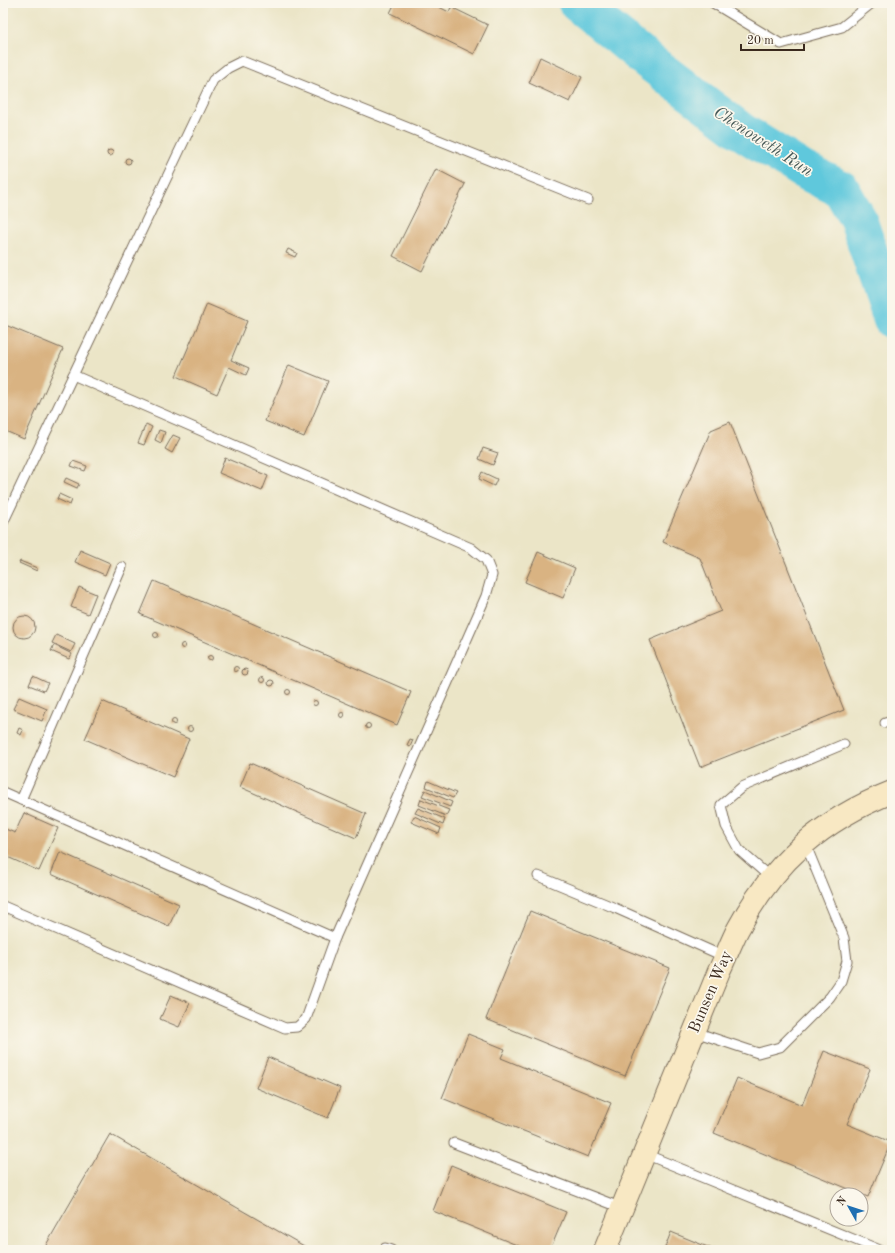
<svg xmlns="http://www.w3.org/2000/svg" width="895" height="1253" viewBox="0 0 895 1253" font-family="'Old Standard TT',serif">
  <rect width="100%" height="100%" fill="#fbf7ec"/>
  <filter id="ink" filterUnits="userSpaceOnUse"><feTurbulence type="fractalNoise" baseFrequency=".025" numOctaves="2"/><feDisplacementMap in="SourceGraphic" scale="8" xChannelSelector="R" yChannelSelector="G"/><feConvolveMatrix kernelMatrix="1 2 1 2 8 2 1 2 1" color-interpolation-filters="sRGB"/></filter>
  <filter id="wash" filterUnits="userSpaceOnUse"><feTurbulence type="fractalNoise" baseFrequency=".012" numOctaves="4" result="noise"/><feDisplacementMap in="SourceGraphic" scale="16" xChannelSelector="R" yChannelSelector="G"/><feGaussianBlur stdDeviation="0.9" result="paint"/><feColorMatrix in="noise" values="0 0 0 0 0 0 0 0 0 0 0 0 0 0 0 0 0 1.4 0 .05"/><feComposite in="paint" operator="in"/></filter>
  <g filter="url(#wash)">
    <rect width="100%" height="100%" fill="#ebe5c7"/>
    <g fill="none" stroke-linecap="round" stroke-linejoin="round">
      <path stroke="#5fc8dc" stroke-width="38" d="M 577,3 L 647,60 L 741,131 L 803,170 L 841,189 L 858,219 L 892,320"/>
    </g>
    <g id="blocks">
      <g fill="#d9b382">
        <path d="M 395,3 L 431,3 L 449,12 L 451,7 L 488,25 L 474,54 L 390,13 Z"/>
        <path d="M 540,57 L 582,77 L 570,102 L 529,83 Z"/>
        <circle cx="110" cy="153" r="3"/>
        <circle cx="128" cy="161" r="3"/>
        <path d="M 436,169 L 465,184 L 422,271 L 393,256 Z"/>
        <path d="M 288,249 L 297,253 L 295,257 L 286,253 Z"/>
        <path d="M 207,304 L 247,321 L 231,360 L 249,368 L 246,375 L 229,367 L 217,394 L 176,376 Z"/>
        <path d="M 3,324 L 63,349 L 24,439 L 3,430 Z"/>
        <path d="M 289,365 L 328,381 L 304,437 L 265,421 Z"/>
        <path d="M 730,422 L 844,710 L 700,767 L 650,640 L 721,611 L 700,558 L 663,542 L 711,430 Z"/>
        <path d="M 146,424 L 152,427 L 144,445 L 138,443 Z"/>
        <path d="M 159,430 L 165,432 L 161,443 L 155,440 Z"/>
        <path d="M 173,435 L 180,438 L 172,453 L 165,449 Z"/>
        <path d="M 483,448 L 498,453 L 493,465 L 479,459 Z"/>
        <path d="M 225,458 L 268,476 L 262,491 L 219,473 Z"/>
        <path d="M 73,461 L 87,466 L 85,471 L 71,466 Z"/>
        <path d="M 482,472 L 497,479 L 494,486 L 479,479 Z"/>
        <path d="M 66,478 L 79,484 L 77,488 L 64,482 Z"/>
        <path d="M 59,494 L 72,500 L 70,505 L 57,499 Z"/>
        <path d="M 80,550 L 110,563 L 105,575 L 75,562 Z"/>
        <path d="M 538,552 L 575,568 L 563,598 L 525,582 Z"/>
        <path d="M 20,561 L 37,568 L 37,571 L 19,563 Z"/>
        <path d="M 154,581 L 411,692 L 397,725 L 140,614 Z"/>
        <path d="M 79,587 L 96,594 L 88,614 L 71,607 Z"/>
        <circle cx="24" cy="627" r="11"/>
        <circle cx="156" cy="635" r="2.5"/>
        <path d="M 56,635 L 75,644 L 71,652 L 52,643 Z"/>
        <circle cx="183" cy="646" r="2.5"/>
        <path d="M 54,645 L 72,654 L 69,659 L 51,651 Z"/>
        <circle cx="210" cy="658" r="2.5"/>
        <circle cx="236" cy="669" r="2.5"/>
        <circle cx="245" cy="672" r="3"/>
        <path d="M 33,676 L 48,683 L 44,691 L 29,685 Z"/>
        <circle cx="262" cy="680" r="2.5"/>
        <circle cx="271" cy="683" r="3"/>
        <circle cx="288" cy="692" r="2.5"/>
        <path d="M 19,697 L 47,709 L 42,721 L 13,709 Z"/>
        <circle cx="315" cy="703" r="2.5"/>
        <path d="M 102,701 L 189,739 L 173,777 L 85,739 Z"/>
        <circle cx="342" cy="715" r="2.5"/>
        <circle cx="174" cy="722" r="2.5"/>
        <circle cx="368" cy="726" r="2.5"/>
        <circle cx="190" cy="729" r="2.5"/>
        <path d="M 19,728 L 23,730 L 21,735 L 17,733 Z"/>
        <path d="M 410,739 L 413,740 L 410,747 L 407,745 Z"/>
        <path d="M 250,763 L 366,814 L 356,838 L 240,787 Z"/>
        <path d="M 428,781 L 456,793 L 453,798 L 426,787 Z"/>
        <path d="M 425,790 L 452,802 L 450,807 L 422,796 Z"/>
        <path d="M 421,799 L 449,810 L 446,816 L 419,805 Z"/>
        <path d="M 418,808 L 445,819 L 443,825 L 415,813 Z"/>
        <path d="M 24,813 L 58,828 L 39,871 L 3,855 L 3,828 L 15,833 Z"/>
        <path d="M 414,816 L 441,828 L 439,834 L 411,822 Z"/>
        <path d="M 60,852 L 179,904 L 169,926 L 51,874 Z"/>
        <path d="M 530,911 L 670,968 L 625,1076 L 486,1019 Z"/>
        <path d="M 171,995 L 190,1003 L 179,1027 L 160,1019 Z"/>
        <path d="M 468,1034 L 505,1049 L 501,1058 L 611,1103 L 588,1157 L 442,1098 Z"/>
        <path d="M 824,1051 L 870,1069 L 847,1124 L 891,1142 L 868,1197 L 714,1133 L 737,1078 L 802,1105 Z"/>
        <path d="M 268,1057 L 340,1088 L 328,1118 L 256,1088 Z"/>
        <path d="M 110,1134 L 208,1191 L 311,1250 L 55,1250 L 46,1245 Z"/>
        <path d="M 451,1165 L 566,1212 L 550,1250 L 529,1250 L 433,1211 Z"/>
        <path d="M 671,1232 L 715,1250 L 664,1250 Z"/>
      </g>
    </g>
  </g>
  <g filter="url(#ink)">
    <use href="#blocks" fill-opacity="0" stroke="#796b59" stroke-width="1"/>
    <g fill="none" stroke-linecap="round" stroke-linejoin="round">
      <g stroke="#796b59" stroke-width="11">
        <g id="lane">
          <path d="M 713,3 L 781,44 L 842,27 L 872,3"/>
          <path d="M 3,523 L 213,80 L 228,68 L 242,61 L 588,200"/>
          <path d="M 885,723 L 892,721"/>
          <path d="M 3,792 L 335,938 L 486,596 L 492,575 L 486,560 L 471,548 L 73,375"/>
          <path d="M 21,800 L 122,567"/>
          <path d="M 538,876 L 615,908 L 725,957"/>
          <path d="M 771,878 L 739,850 L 726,826 L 721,805 L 742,787 L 844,744"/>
          <path d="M 3,906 L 285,1028 L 297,1027 L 306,1019 L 335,938"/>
          <path d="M 695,1032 L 758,1053 L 780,1047 L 830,997 L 841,981 L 847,961 L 844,938 L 805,843"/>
          <path d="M 454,1143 L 622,1208"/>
          <path d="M 645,1154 L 880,1250"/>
          <path d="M 385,1248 L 391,1250"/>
        </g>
      </g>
      <g stroke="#796b59" stroke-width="24">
        <path id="secondary" d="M 605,1250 L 719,971 C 726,957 731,942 738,929 C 774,862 821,820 892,792"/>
      </g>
      <use href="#lane" stroke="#fff" stroke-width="9"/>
      <use href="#secondary" stroke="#f8e8c3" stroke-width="22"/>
    </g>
  </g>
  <g text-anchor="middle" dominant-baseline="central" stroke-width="3.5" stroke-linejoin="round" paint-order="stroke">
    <g font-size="16" fill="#3b2a1e" stroke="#fbf7ec">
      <text transform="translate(711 992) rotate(-67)">Bunsen Way</text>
    </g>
    <g font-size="17" font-style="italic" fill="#465957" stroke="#fbf7ec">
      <text transform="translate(763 142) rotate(33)">Chenoweth Run</text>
    </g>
  </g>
  <rect width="895" height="1253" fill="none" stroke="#fbf7ec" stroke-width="16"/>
  <g transform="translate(849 1207) rotate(309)"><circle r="19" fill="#fbf7ec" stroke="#aea59a"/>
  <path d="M0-3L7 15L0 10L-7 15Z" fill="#1f6fb2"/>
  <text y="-6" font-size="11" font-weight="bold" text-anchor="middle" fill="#3b2a1e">N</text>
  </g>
  <path d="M741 44v6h63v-6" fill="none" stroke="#3b2a1e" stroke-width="2"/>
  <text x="747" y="44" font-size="12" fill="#3b2a1e" stroke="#fbf7ec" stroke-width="3" paint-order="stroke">20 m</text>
</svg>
